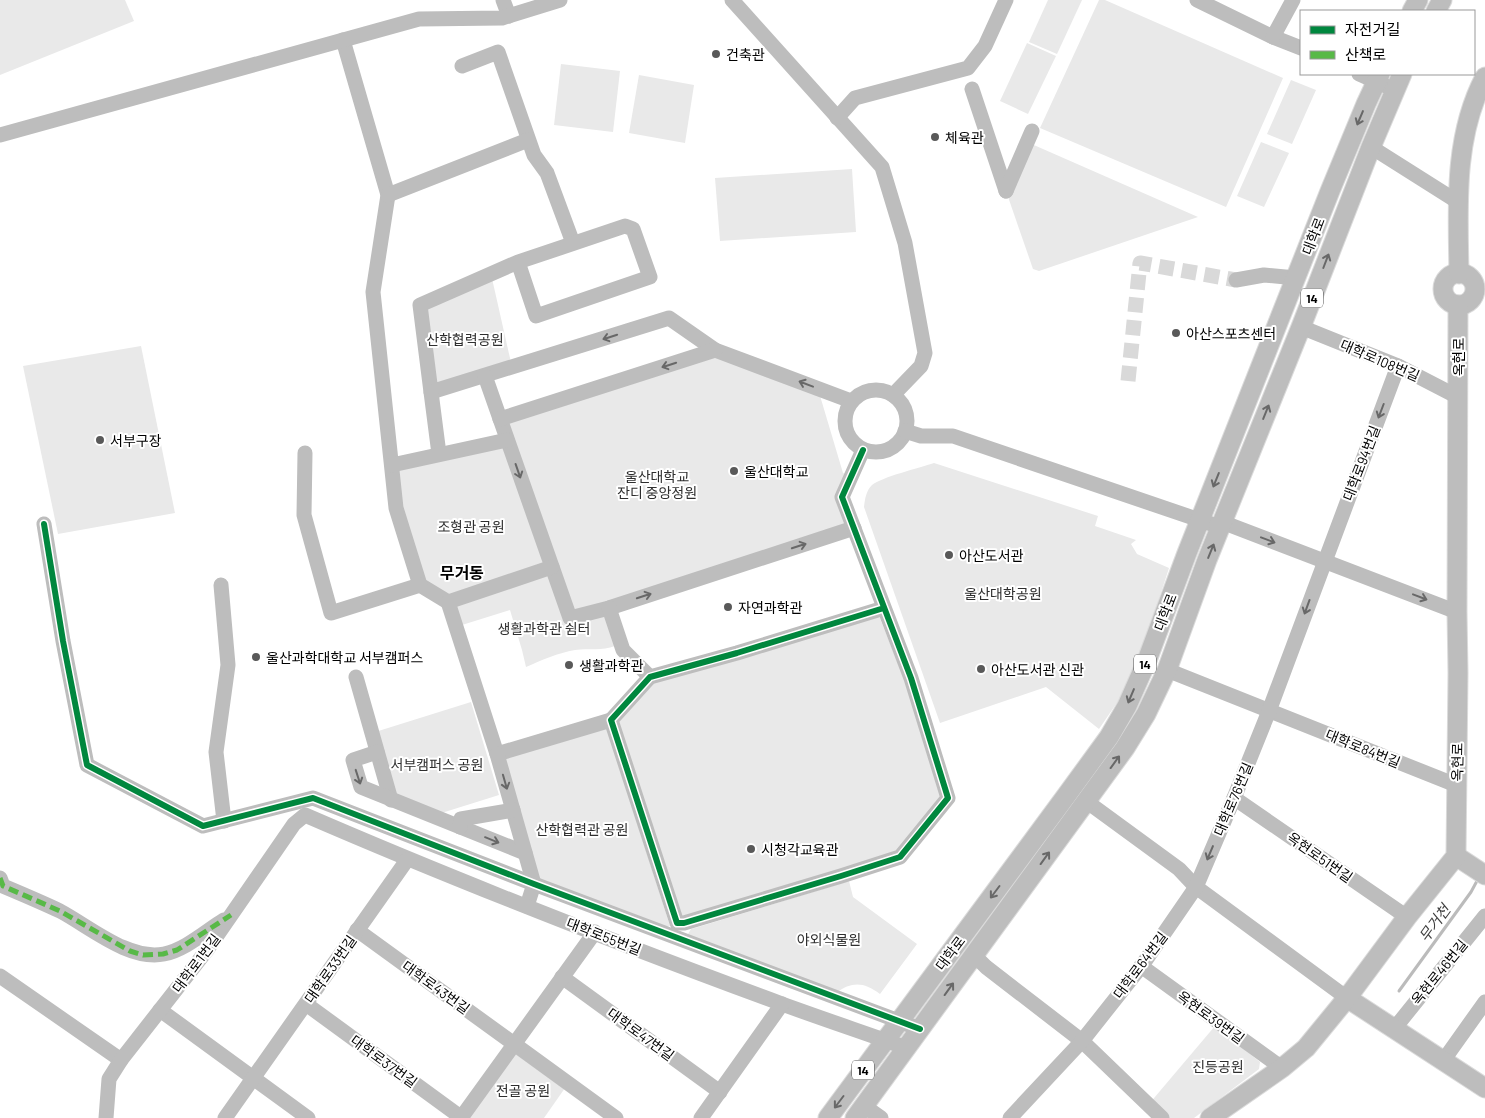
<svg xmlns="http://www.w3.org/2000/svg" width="1485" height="1118" viewBox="0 0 1485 1118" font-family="Barlow,'Noto Sans KR',sans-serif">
  <rect width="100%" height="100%" fill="#fff"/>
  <g fill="#e9e9e9">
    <path d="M 0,0 L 125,0 L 134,21 L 0,75 Z"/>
    <path d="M 1048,0 L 1082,0 L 1057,54 L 1029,42 Z"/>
    <path d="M 1099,0 L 1105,0 L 1283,78 L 1226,207 L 1040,128 Z"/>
    <path d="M 1027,43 L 1056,56 L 1028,114 L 1000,101 Z"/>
    <path d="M 561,64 L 620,71 L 613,132 L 554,125 Z"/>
    <path d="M 639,75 L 694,85 L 685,143 L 629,133 Z"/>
    <path d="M 1291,80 L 1316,90 L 1292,144 L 1267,134 Z"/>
    <path d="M 1027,142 L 1198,217 L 1039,271 L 1033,269 L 1006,191 Z"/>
    <path d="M 1261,142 L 1289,153 L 1264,207 L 1237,196 Z"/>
    <path d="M 852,169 L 856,232 L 720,241 L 715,178 Z"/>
    <path d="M 491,274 L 512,367 L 431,392 L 420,305 Z"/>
    <path d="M 141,346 L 175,513 L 58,534 L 23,366 Z"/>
    <path d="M 715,350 L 818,389 L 843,473 L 852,477 L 842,497 L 854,528 L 570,618 L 500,419 Z"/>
    <path d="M 506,442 L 549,564 L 448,599 L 424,583 L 399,506 L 396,466 Z"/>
    <path d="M 934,463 L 1098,516 L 1095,526 L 1136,540 L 1131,544 L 1137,554 L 1169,568 L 1156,608 L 1125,691 L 1099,729 L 1046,687 L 940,723 L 864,507 C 865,499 866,491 872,485 C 882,477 919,468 934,463 Z"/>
    <path d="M 551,572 L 570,621 L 604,611 L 615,646 C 602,651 589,648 575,650 C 558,653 542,660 526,667 L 522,650 L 510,610 L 462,625 L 455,605 Z"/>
    <path d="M 879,616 L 903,676 L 943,798 L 897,854 L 681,917 L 615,721 L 649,683 Z"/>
    <path d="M 471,702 L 499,795 L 432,816 L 391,800 L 372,733 Z"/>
    <path d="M 607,728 L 670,926 L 666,927 L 540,882 L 503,758 Z"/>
    <path d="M 849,881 L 853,897 L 917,944 L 880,994 C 864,982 852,981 836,993 L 690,938 L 688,934 L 691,929 L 695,928 Z"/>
    <path d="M 1215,1026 L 1260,1062 L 1259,1069 L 1194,1118 L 1164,1118 L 1149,1104 Z"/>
    <path d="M 516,1051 L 565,1088 L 544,1118 L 469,1118 Z"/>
  </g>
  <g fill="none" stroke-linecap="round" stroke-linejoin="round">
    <path stroke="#bbb" stroke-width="3" d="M 1399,991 L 1471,892 L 1478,879"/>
    <path stroke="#d9d9d9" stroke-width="15" stroke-dasharray="15 8" stroke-linecap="butt" d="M 1128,381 L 1140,263 L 1236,280"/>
    <g stroke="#dbdbdb" stroke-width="21">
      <g id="major">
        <path d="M 1412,11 L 1418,0"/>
        <path d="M 1436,11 L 1442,0"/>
        <circle cx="1459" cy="289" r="16"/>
        <path d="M 1459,274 C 1458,208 1453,137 1485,77"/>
        <path d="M 1456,856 L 1485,875"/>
        <path d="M 1347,998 L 1485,1088"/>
        <path d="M 828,1118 L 1066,796 L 1109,737 L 1127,706 L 1146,663 L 1187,553 L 1330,191 L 1366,104 L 1380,74"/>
        <path d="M 855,1118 L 1125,748 L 1146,714 L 1167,670 L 1207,560 L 1301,327 L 1371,147 L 1402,74"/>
        <path d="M 1210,1118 L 1282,1068 L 1306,1048 L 1347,998 L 1407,917 L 1456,856 L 1458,673 L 1457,612 L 1458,305"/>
      </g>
    </g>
    <g stroke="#bdbdbd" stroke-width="15">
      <path d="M 503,0 L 509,16"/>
      <path d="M 732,0 L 882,167 L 905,243 L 925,353 L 921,366 L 893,395"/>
      <path d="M 1197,0 L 1273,37 L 1301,48"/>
      <path d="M 1273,37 L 1293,0"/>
      <path d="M 343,40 L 388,195 L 373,292 L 396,508 L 420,585 L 448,602"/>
      <path d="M 462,66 L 498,52 L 534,155 L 547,173 L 573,243"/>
      <path d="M 1359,74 L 1395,90"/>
      <path d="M 972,89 L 1006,191"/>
      <path d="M 837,118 L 855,98 L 968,68 L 985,46 L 1006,0"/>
      <path d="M 0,135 L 419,19 L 502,18 L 560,0"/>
      <path d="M 1371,147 L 1458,202"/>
      <path d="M 1006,191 L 1032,131"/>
      <path d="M 388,195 L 528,140"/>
      <path d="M 518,262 L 536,316 L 650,277 L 633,229 L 625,226 L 518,262 L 420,305 L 431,392 L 669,318 L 715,350 L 851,401"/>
      <path d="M 1236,280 L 1264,275 L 1296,278"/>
      <path d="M 1301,327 L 1398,366 L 1458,397"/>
      <path d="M 485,376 L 570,618 L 609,608 L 854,528"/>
      <circle cx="876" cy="421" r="31"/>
      <path d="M 431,392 L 439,454"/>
      <path d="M 500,419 L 715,350"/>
      <path d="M 905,431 L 921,436 L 953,436 L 1220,527"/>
      <path d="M 863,450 L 842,497 L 911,678 L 948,798 L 900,857 L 841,876 L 684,923 L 677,923 L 611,720 L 650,677 L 737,653 L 884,608"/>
      <path d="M 305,453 L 304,515 L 331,613 L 420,585"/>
      <path d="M 392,465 L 507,440"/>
      <path d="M 1222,522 L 1457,612"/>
      <path d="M 44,524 L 63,641 L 87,765 L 203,826 L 313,798 L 534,884 L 920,1029"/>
      <path d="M 552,567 L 448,602 L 497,754 L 611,720"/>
      <path d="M 221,585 L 228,665 L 216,752 L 224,821"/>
      <path d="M 609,608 L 623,650 L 650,677"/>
      <path d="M 1167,670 L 1456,785"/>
      <path d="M 356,677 L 391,800"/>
      <path d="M 377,752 L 353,760 L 361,787 L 525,853"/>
      <path d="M 497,754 L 534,884 L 527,906"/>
      <path d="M 1234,798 L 1407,917"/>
      <path d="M 1086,801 L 1179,869 L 1196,887 L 1347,998"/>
      <path d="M 460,827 L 461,819 L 513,810"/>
      <path d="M 0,878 L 3,886 C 22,894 41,902 60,911 C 90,927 129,961 164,954 C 185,950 206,931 224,920"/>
      <path d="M 357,930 L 616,1118"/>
      <path d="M 974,955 L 986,967 L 1082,1041 L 1162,1118"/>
      <path d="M 1141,966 L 1282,1068"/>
      <path d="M 0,976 L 121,1060"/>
      <path d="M 562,977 L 720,1092"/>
      <path d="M 306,1004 L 462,1118"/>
      <path d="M 160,1010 L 308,1118"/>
      <path d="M 1394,1029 L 1485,916"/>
      <path d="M 1443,1061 L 1485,1002"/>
      <path d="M 864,1106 L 881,1118"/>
      <path d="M 106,1118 L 109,1079 L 121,1060 L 207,950 L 294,824 L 305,815 C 462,883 622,945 782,1004 C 823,1019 865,1033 907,1048"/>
      <path d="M 225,1118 L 407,860"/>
      <path d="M 461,1118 L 595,932"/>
      <path d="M 701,1118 L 782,1004"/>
      <path d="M 1010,1118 L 1082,1041 L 1143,964 L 1196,887 L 1234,798 L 1269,711 L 1398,366"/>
    </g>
    <use href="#major" stroke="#bdbdbd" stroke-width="19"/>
    <path stroke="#58b947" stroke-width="5" stroke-dasharray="10 5" stroke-linecap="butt" d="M 0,878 L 3,886 L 60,911 L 130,951 L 143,955 L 163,954 L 177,950 L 231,915"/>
    <g stroke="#fff" stroke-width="9">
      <g id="cycleway">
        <path d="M 863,450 L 842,497 L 911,678 L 948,798 L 900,857 L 841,876 L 684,923 L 677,923 L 611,720 L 650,677 L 737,653 L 884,608"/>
        <path d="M 44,524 L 63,641 L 87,765 L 203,826 L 313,798 L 534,884 L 920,1029"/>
      </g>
    </g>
    <use href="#cycleway" stroke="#00873e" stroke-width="6"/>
  </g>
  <defs><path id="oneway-shaft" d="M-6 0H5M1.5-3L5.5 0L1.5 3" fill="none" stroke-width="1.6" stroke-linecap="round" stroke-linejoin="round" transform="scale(1.25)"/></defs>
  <g stroke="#686868">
    <use href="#oneway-shaft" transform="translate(1360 118) rotate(113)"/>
    <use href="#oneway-shaft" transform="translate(1326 261) rotate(-69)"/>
    <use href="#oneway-shaft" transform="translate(610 337) rotate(162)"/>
    <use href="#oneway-shaft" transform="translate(669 365) rotate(162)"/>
    <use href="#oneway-shaft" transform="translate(806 384) rotate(-159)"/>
    <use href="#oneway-shaft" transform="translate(1381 411) rotate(111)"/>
    <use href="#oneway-shaft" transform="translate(1266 412) rotate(-68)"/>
    <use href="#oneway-shaft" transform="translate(518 471) rotate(71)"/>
    <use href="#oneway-shaft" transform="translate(1216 480) rotate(112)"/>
    <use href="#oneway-shaft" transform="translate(1268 540) rotate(21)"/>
    <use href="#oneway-shaft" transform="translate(799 546) rotate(-18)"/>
    <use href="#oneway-shaft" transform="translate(1211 551) rotate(-68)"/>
    <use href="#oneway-shaft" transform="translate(644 596) rotate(-18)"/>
    <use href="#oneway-shaft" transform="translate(1420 597) rotate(21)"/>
    <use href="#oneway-shaft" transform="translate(1307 607) rotate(110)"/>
    <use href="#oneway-shaft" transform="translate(1131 696) rotate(113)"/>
    <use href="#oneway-shaft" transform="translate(1115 762) rotate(-54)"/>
    <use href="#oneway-shaft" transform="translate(358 777) rotate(72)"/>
    <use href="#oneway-shaft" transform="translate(505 782) rotate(74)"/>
    <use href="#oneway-shaft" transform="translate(492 840) rotate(22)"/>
    <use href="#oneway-shaft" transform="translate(1210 853) rotate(113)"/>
    <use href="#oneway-shaft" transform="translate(1045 858) rotate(-54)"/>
    <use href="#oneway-shaft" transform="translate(995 892) rotate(127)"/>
    <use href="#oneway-shaft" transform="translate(949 989) rotate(-54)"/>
    <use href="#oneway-shaft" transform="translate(839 1102) rotate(127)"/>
  </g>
  <g fill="#595959" stroke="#fff" stroke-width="2">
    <circle cx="716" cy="54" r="5"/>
    <circle cx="935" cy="137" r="5"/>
    <circle cx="1176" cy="333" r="5"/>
    <circle cx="100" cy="440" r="5"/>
    <circle cx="734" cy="471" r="5"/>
    <circle cx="949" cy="555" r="5"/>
    <circle cx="728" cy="607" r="5"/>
    <circle cx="256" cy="657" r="5"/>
    <circle cx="569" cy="665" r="5"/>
    <circle cx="981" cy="669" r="5"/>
    <circle cx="751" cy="849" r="5"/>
  </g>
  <g text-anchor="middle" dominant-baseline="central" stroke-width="4" stroke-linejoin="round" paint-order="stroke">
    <g fill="#fff" stroke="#4c4c4c" stroke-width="1">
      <rect x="1301" y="288.5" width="22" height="19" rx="4"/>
      <rect x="1134" y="654.5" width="22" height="19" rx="4"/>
      <rect x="852" y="1060.5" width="22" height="19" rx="4"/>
    </g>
    <g font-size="12" font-weight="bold" fill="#000">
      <text x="1312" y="298">14</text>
      <text x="1145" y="664">14</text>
      <text x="863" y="1070">14</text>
    </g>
    <g font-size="14" fill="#000" stroke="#fff" text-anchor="start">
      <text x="726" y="54">건축관</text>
      <text x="945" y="137">체육관</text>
      <text x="1186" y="333">아산스포츠센터</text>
      <text x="110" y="440">서부구장</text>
      <text x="744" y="471">울산대학교</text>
      <text x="959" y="555">아산도서관</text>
      <text x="738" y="607">자연과학관</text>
      <text x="266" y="657">울산과학대학교 서부캠퍼스</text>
      <text x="579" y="665">생활과학관</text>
      <text x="991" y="669">아산도서관 신관</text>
      <text x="761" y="849">시청각교육관</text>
    </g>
    <g font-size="14" fill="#000" stroke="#fff">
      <text transform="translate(1313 236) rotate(-69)">대학로</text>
      <text transform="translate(1458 357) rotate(-90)">옥현로</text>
      <text transform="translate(1380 360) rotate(23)">대학로108번길</text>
      <text transform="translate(1361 463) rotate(-69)">대학로94번길</text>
      <text transform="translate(1165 612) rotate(-69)">대학로</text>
      <text transform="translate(1363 748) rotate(22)">대학로84번길</text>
      <text transform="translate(1457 762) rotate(-89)">옥현로</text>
      <text transform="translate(1233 799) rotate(-67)">대학로76번길</text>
      <text transform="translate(1320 857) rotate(35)">옥현로51번길</text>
      <text transform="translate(604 936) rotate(21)">대학로55번길</text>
      <text transform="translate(950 953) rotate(-53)">대학로</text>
      <text transform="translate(196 963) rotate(-53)">대학로1번길</text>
      <text transform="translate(1140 965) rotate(-53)">대학로64번길</text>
      <text transform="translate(330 969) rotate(-55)">대학로33번길</text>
      <text transform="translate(1439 972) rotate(-51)">옥현로46번길</text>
      <text transform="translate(436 987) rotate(36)">대학로43번길</text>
      <text transform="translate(1211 1017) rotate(36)">옥현로39번길</text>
      <text transform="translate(641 1034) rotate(36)">대학로47번길</text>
      <text transform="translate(384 1061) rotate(36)">대학로37번길</text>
    </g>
    <g font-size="14" fill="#2e2e2e" stroke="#fff">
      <text x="465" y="339">산학협력공원</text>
      <text x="657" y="476">울산대학교<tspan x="657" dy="16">잔디 중앙정원</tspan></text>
      <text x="471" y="526">조형관 공원</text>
      <text x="1003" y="593">울산대학공원</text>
      <text x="544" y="628">생활과학관 쉼터</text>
      <text x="437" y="764">서부캠퍼스 공원</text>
      <text x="582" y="829">산학협력관 공원</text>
      <text x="829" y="939">야외식물원</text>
      <text x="1218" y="1066">진등공원</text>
      <text x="523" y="1090">전골 공원</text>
    </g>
    <g font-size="15" font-style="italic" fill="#3f3f3f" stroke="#fff">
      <text transform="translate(1434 923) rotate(-54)">무거천</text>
    </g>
    <g font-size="16" font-weight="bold" fill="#000" stroke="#fff">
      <text x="462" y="572">무거동</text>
    </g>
  </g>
  <rect x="1300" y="10" width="175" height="65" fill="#ffffff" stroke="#999999"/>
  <rect x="1310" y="26" width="25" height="8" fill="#00873e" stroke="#999999"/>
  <text x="1345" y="35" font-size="15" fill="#000000">자전거길</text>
  <rect x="1310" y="51" width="25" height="8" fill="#58b947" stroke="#999999"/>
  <text x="1345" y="60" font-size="15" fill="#000000">산책로</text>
</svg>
